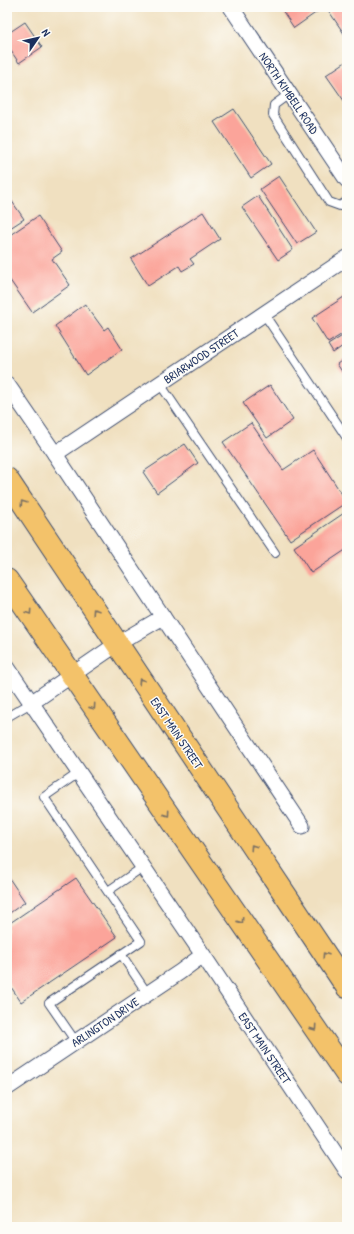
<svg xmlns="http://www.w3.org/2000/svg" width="354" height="1234" viewBox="0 0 354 1234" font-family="'Patrick Hand',sans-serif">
  <rect width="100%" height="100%" fill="#fdfcf7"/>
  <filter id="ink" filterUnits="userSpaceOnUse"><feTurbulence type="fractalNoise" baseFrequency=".025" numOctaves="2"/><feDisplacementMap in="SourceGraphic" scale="8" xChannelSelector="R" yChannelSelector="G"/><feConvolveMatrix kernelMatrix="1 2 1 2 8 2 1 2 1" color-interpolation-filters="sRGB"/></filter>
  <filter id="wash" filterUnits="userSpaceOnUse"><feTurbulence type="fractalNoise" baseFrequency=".012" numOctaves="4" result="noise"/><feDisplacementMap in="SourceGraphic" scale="16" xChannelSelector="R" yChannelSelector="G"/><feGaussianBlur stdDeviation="0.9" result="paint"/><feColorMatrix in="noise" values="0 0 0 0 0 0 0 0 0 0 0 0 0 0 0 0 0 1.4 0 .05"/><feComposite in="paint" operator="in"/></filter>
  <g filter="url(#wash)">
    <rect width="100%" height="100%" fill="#f0e0c0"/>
    <g id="blocks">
      <g fill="#fba49a">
        <path d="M 280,7 L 324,7 L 294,28 Z"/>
        <path d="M 326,7 L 347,7 L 347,38 Z"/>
        <path d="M 25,22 L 42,47 L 19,63 L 7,45 L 7,34 Z"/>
        <path d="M 347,61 L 347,105 L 326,75 Z"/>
        <path d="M 234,109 L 271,164 L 251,178 L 214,122 Z"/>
        <path d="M 279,176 L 316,232 L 297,244 L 260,189 Z"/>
        <path d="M 7,194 L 24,219 L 7,230 Z"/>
        <path d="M 258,196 L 293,250 L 278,260 L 242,207 Z"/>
        <path d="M 203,212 L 220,239 L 190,259 L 194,264 L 182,271 L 179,266 L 148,286 L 131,259 Z"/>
        <path d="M 38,216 L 62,252 L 52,259 L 70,285 L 32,312 L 7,276 L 7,237 Z"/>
        <path d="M 347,295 L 347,331 L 328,343 L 312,318 Z"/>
        <path d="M 85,304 L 104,330 L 108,327 L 122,349 L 86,375 L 55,326 Z"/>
        <path d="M 347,333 L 347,343 L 333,353 L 328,345 Z"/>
        <path d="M 347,357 L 347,379 L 337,364 Z"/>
        <path d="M 270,385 L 293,420 L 267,438 L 243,403 Z"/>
        <path d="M 251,423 L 283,470 L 313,450 L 347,502 L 290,540 L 223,442 Z"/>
        <path d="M 185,444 L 198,463 L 157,493 L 143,472 Z"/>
        <path d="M 347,511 L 347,549 L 311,573 L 294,547 Z"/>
        <path d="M 7,875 L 25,902 L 7,915 Z"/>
        <path d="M 76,878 L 117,937 L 21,1002 L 7,981 L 7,925 Z"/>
      </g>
    </g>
  </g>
  <g filter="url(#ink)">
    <use href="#blocks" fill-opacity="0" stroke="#3b4a6d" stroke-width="1"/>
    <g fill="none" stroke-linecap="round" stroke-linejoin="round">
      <g stroke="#3b4a6d" stroke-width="10">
        <g id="lane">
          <path d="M 289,94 L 274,105 L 273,115 L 329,202 L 340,206 L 347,201"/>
          <path d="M 341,262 L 347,270"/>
          <path d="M 264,314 L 347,438"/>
          <path d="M 160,384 L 275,553"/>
          <path d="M 7,717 L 31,703"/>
          <path d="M 108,891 L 143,867"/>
          <path d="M 121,954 L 147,993"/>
          <path d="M 76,1042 L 49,1003 L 141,941 L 44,797 L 80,772"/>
        </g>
      </g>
      <g stroke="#3b4a6d" stroke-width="17">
        <g id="street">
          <path d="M 231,7 L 347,180"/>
          <path d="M 7,384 L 55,454 L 163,617 L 302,826"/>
          <path d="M 55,454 L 347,258"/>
          <path d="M 7,667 L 203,955 L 347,1171"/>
          <path d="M 31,703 L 117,644 L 163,617"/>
          <path d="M 7,1088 L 180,972 L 203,955"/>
        </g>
      </g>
      <g stroke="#3b4a6d" stroke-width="24">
        <g id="highway">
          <path d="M 7,479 L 347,987"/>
          <path d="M 7,580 L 347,1075"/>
        </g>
      </g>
      <use href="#lane" stroke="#fff" stroke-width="8"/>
      <use href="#street" stroke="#fff" stroke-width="15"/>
      <use href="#highway" stroke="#f3c26a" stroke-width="22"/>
    </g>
    <defs><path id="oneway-chevron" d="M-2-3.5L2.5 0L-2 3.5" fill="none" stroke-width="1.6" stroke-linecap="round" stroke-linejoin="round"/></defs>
    <g stroke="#7c7163">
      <use href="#oneway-chevron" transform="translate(23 503) rotate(-124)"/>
      <use href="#oneway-chevron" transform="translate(95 611) rotate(-124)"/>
      <use href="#oneway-chevron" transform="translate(29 612) rotate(56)"/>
      <use href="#oneway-chevron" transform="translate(141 681) rotate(-124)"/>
      <use href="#oneway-chevron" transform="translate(93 707) rotate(55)"/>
      <use href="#oneway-chevron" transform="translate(167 814) rotate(55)"/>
      <use href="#oneway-chevron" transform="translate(253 847) rotate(-124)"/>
      <use href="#oneway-chevron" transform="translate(241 921) rotate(55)"/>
      <use href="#oneway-chevron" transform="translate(325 955) rotate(-124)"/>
      <use href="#oneway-chevron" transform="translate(314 1028) rotate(55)"/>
    </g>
  </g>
  <g text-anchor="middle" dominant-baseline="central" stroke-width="3" stroke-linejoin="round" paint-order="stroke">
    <g font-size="12" fill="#1b2f5e" stroke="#fdfcf7">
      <text transform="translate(289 93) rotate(56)">NORTH KIMBELL ROAD</text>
      <text transform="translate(201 356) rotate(-34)">BRIARWOOD STREET</text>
      <text transform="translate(177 733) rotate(56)">EAST MAIN STREET</text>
      <text transform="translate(105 1022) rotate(-34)">ARLINGTON DRIVE</text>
      <text transform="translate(265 1048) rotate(56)">EAST MAIN STREET</text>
    </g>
  </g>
  <rect width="354" height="1234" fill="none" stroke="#fdfcf7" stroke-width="24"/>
  <g transform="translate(38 38) rotate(56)" stroke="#fdfcf7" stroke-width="3" paint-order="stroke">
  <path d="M0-3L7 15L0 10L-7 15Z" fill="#1b2f5e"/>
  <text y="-6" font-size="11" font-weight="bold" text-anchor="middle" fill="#1b2f5e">N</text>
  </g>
</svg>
